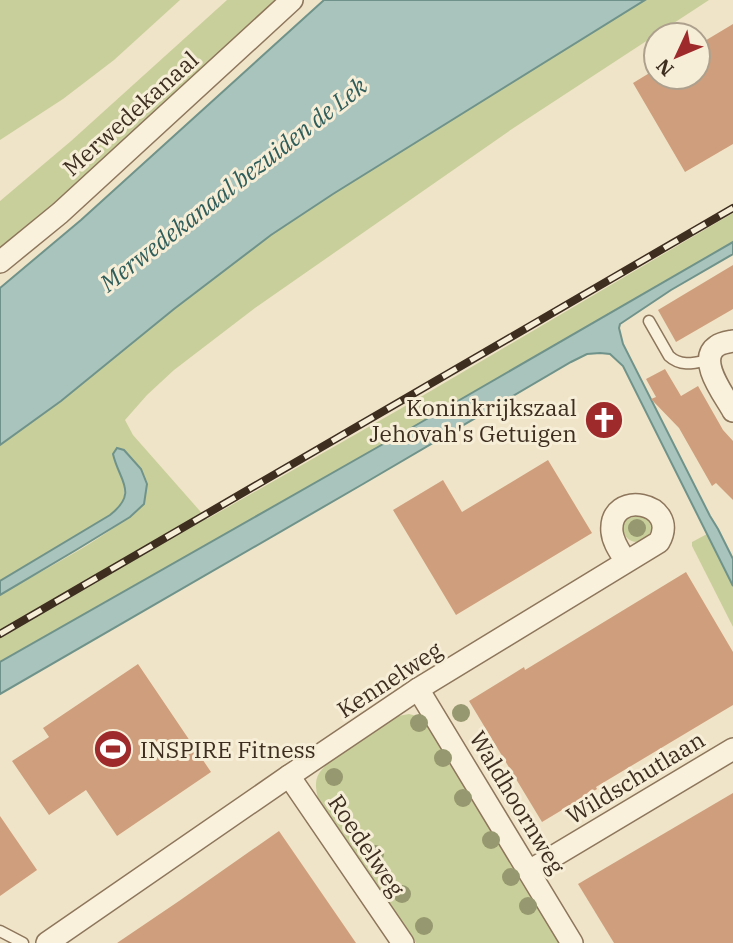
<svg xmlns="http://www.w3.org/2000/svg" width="733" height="943" viewBox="0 0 733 943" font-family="'IBM Plex Serif',serif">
  <rect width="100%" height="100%" fill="#f0e4c8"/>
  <g fill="#c9cf9b">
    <path d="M 0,0 L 180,0 L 114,60 L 63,99 L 0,140 Z"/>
    <path d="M 227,0 L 284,0 L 0,255 L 0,201 L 71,141 Z"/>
    <path d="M 645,0 L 709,0 L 512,129 L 255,308 L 174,370 L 147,395 L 125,420 L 133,435 L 207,519 L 400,409 L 733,213 L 733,242 L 399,435 L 0,662 L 0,595 C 46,568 104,540 144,504 L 115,463 C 125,485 132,497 110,515 L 0,581 L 0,445 L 61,401 L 174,309 L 271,235 L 333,194 Z"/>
    <circle cx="637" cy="528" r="14"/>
    <path d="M 707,534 L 733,586 L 733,627 L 692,546 L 692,542 Z"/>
    <path d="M 409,714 L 421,717 L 427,723 L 560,943 L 416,943 L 318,799 C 314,781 315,775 329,762 L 398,716 Z"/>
  </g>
  <g fill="#a9c4bc" stroke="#6f938a" stroke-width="2">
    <path d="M 324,0 L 645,0 L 333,194 L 271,235 L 174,309 L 61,401 L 0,445 L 0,288 L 81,220 Z"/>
    <path d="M 733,242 L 733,254 L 671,290 L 620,324 L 619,328 L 623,344 L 710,516 L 718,529 L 733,559 L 733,586 L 623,366 L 610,354 L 600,353 L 587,354 L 571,362 L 363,484 L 0,694 L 0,662 L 399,435 Z"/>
    <path d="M 117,448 L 124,450 L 141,469 L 147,484 L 144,504 L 130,517 L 76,550 L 0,595 L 0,581 L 110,515 C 139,492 119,481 113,454 Z"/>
  </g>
  <g fill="#cf9f7d">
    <path d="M 733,24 L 733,144 L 685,172 L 633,83 L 656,69 L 656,77 L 698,77 L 698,45 Z"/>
    <path d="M 733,265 L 733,309 L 676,342 L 658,310 Z"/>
    <path d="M 665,369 L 681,396 L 698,386 L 723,430 L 733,441 L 733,500 L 716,483 L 712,486 L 679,428 L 651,399 L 656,397 L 646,379 Z"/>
    <path d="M 548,460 L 592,533 L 456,615 L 393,510 L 443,480 L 462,512 Z"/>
    <path d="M 686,572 L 733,652 L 733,705 L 596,787 L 597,789 L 542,822 L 469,701 L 524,667 L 525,670 Z"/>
    <path d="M 138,664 L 211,772 L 117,836 L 86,790 L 49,815 L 12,761 L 49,737 L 43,728 Z"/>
    <path d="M 733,793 L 733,943 L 614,943 L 578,884 Z"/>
    <path d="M 0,816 L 37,870 L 0,896 Z"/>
    <path d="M 279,831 L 356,943 L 117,943 L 179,901 Z"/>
  </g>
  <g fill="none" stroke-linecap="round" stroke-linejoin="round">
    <g stroke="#8d765c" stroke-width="13">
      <g id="service">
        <path d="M 649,321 L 669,356 C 681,367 694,363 709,360"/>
        <path d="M 0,931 L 23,943"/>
      </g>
    </g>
    <g stroke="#8d765c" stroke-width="24">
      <g id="minor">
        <path d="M 0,262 L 60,213 L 292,0"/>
        <path d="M 733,341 C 728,342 721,343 717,346 C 696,360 725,396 733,411"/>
        <path d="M 418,689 L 572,943"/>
        <path d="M 289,776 L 403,943"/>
        <path d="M 529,871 L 733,749"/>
        <path d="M 47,943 L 289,776 L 418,689 L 659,542 C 681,502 608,488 612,532 C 613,543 621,553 626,562"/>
      </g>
    </g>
    <use href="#service" stroke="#faf1dc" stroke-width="10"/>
    <use href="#minor" stroke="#faf1dc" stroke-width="21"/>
    <g stroke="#3d2e20" stroke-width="8">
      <path id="rail" d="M 0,634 L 733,208"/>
    </g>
    <use href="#rail" stroke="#f7eed8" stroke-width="5" stroke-dasharray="16" stroke-linecap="butt"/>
  </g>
  <g fill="#96986f">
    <circle cx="637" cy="528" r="9"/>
    <circle cx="461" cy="713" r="9"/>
    <circle cx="419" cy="723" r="9"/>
    <circle cx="443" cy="758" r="9"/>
    <circle cx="334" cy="777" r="9"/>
    <circle cx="463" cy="798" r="9"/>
    <circle cx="491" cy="840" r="9"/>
    <circle cx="375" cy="854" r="9"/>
    <circle cx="511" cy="877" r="9"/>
    <circle cx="402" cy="894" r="9"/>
    <circle cx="528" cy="906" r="9"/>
    <circle cx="424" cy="926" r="9"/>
  </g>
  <defs>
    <g id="church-disc" transform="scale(2.0125)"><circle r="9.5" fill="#9e2a2b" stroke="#f7eed8"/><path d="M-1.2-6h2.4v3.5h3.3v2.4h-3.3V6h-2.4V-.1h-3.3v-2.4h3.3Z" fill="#fff"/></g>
    <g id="stadium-disc" transform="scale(2.0125)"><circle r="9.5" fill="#9e2a2b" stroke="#f7eed8"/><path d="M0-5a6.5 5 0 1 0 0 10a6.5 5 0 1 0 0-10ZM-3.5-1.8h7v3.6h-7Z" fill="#fff"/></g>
  </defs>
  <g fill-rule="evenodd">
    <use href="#church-disc" x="604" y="420"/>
    <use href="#stadium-disc" x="113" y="749"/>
  </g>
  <g text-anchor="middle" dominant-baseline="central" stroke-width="6" stroke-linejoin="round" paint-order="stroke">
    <g font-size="23" fill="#3d2e20" stroke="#f7eed8">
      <text transform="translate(130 113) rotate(-42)">Merwedekanaal</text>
      <text transform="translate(389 679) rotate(-33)">Kennelweg</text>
      <text transform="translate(635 777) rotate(-31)">Wildschutlaan</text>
      <text transform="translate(518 802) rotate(59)">Waldhoornweg</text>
      <text transform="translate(367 845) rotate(56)">Roedelweg</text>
    </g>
    <g font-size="23" fill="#3d2e20" stroke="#f7eed8" text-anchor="end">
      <text x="577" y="407">Koninkrijkszaal<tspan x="577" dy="26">Jehovah's Getuigen</tspan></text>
      <text x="140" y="749" text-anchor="start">INSPIRE Fitness</text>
    </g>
    <g font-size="24" font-style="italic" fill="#2f5d5a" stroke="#f7eed8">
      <text transform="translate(233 184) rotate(-38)">Merwedekanaal bezuiden de Lek</text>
    </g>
  </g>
  <g transform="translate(677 56) rotate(226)"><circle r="33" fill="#f7eed8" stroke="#ada18e" stroke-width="2"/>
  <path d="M0-5L12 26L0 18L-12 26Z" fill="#9e2a2b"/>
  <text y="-10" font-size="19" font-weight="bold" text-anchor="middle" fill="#3d2e20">N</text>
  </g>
</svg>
